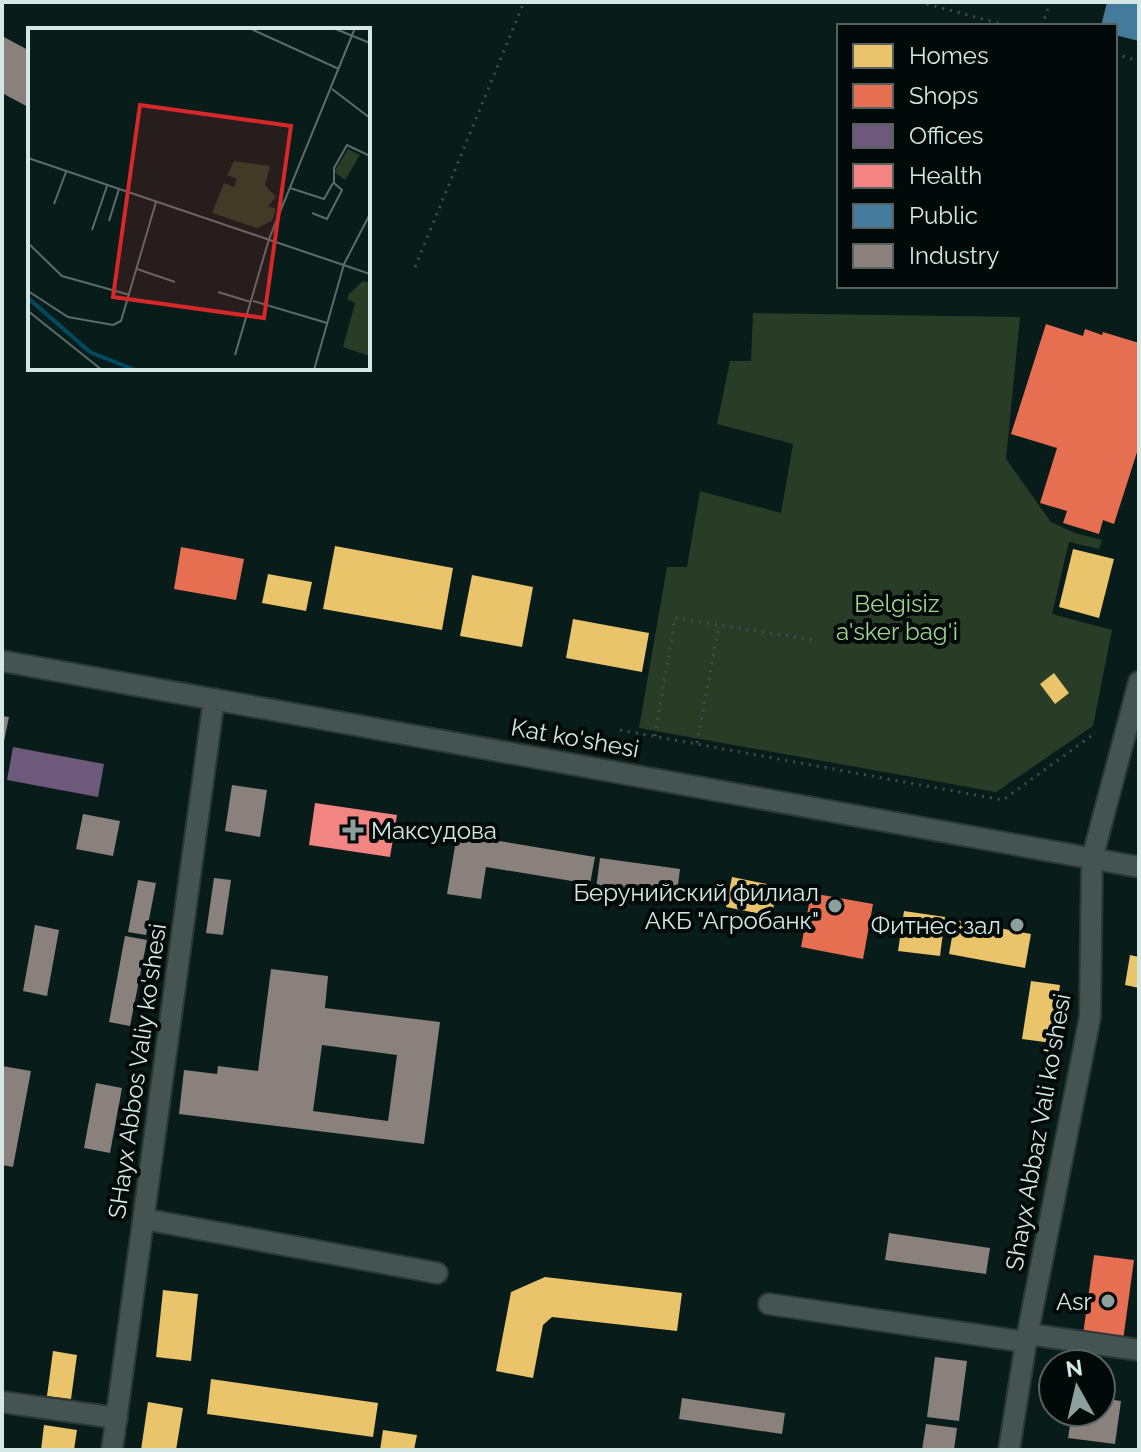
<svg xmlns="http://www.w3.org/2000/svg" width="1141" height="1452" viewBox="0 0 1141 1452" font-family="Raleway,sans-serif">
  <rect width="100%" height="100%" fill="#081c1a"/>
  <path fill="#293c26" d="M 753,313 L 1020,317 L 1006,459 L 1051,522 L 1075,533 L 1102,540 L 1099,549 L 1069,542 L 1052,614 L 1112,630 L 1093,726 L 996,792 L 639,728 L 667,567 L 687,567 L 700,491 L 781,513 L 793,444 L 717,424 L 730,361 L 751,361 Z"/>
  <g fill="#e9c46a">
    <path d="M 335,546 L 453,568 L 442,630 L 323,609 Z"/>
    <path d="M 1073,549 L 1114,559 L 1099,618 L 1059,607 Z"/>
    <path d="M 268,574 L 312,582 L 306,611 L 262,603 Z"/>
    <path d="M 472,575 L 533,587 L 522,647 L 460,636 Z"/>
    <path d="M 573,619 L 649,633 L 642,672 L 566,658 Z"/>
    <path d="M 1054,673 L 1069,693 L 1055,704 L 1040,684 Z"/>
    <path d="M 732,877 L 777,886 L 772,916 L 726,907 Z"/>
    <path d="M 904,911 L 945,917 L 940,956 L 898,951 Z"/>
    <path d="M 955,920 L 1031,934 L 1025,968 L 949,954 Z"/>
    <path d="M 1130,955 L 1139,957 L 1139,988 L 1125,985 Z"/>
    <path d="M 1031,981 L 1060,985 L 1052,1043 L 1022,1039 Z"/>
    <path d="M 545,1277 L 682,1293 L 677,1331 L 552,1317 L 543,1325 L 533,1378 L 496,1371 L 511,1292 Z"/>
    <path d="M 163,1290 L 198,1294 L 191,1361 L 156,1357 Z"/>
    <path d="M 53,1351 L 77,1355 L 71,1399 L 47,1396 Z"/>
    <path d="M 211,1379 L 378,1403 L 373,1437 L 207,1414 Z"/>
    <path d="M 148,1402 L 183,1408 L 176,1450 L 141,1450 Z"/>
    <path d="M 44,1425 L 77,1430 L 74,1450 L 41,1450 Z"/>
    <path d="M 383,1430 L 417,1435 L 414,1450 L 380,1450 Z"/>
  </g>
  <g fill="#e76f51">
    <path d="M 1046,324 L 1083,336 L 1085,329 L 1102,335 L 1103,332 L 1139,343 L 1139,446 L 1114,524 L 1103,520 L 1099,534 L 1063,523 L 1067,511 L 1040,503 L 1057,448 L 1011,434 Z"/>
    <path d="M 181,547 L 244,559 L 236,600 L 174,589 Z"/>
    <path d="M 811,893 L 873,904 L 863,959 L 801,947 Z"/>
    <path d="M 1094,1255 L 1134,1260 L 1122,1348 L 1082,1342 Z"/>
  </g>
  <path fill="#6d597a" d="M 13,747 L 104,764 L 98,797 L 7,780 Z"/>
  <path fill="#f28482" d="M 315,803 L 397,815 L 390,857 L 309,845 Z"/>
  <path fill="#457b9d" d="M 1107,2 L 1139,2 L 1139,41 L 1115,35 L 1115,26 L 1101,26 Z"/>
  <g fill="#8a817c" fill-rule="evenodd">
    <path d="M 2,36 L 30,51 L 30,108 L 2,93 Z"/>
    <path d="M 2,716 L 9,717 L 3,746 L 2,746 Z"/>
    <path d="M 232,785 L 267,790 L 260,837 L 225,831 Z"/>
    <path d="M 83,814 L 120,821 L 113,856 L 76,849 Z"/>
    <path d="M 457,834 L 595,857 L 590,884 L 486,867 L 481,899 L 447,894 Z"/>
    <path d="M 600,858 L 680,869 L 676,901 L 596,889 Z"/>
    <path d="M 214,878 L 231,880 L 223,935 L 206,933 Z"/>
    <path d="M 138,880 L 156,883 L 146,935 L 128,932 Z"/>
    <path d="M 35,925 L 59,930 L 47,996 L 23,991 Z"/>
    <path d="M 125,936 L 147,940 L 130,1026 L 109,1022 Z"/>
    <path d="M 271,969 L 328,976 L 325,1008 L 440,1022 L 424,1144 L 179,1114 L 184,1070 L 217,1074 L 218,1066 L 258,1071 ZM 322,1045 L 397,1055 L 388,1121 L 313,1111 Z"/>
    <path d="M 2,1066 L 31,1071 L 13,1167 L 2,1165 Z"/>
    <path d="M 96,1083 L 122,1088 L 110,1153 L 84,1148 Z"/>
    <path d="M 889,1233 L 990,1248 L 986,1274 L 885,1260 Z"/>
    <path d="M 935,1357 L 967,1361 L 959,1421 L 927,1417 Z"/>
    <path d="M 682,1398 L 785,1413 L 782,1434 L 679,1419 Z"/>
    <path d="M 1101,1398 L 1121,1401 L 1115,1444 L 1068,1438 L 1072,1412 L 1101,1412 Z"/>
    <path d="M 926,1424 L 957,1428 L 954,1450 L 922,1450 Z"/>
  </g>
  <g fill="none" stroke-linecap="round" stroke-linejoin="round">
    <g stroke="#2b3836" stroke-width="24">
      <g id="minor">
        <path d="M 2,661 L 1139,867"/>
        <path d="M 144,1219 L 437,1273"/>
        <path d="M 769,1304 L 1026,1342"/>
        <path d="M 1028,1334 L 1139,1350"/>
        <path d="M 2,1402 L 117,1418"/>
        <path d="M 112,1450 L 214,699"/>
        <path d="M 1009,1450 L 1026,1342 L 1090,1017 L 1092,859 L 1139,682"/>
      </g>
    </g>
    <g stroke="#424e4d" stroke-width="3" stroke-dasharray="2 6" stroke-linecap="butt">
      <path d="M 919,2 L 1009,26"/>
      <path d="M 1042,26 L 1050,2"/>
      <path d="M 1115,54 L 1139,61"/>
      <path d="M 415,267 L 524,2"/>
      <path d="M 620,730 L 1003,800 L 1091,736"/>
      <path d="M 655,736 L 675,618 L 815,640"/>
      <path d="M 697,743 L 719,625"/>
    </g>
    <use href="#minor" stroke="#455351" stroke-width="20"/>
  </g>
  <g fill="#8da09d" stroke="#010a09" stroke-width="3">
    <path d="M349 818h8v8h8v8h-8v8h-8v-8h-8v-8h8z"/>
    <circle cx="835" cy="906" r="8"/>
    <circle cx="1017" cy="925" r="8"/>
    <circle cx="1108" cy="1301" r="8"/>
  </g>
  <g text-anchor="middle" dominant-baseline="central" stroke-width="8" stroke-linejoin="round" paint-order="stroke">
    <g font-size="24" fill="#9ed38e" stroke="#010a09">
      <text x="897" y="603">Belgisiz<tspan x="897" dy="28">a'sker bag'i</tspan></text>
    </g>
    <g font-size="24" fill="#d4e7e4" stroke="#010a09">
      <text transform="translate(575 738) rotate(10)">Kat ko'shesi</text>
      <text transform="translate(137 1071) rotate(-82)">SHayx Abbos Valiy ko'shesi</text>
      <text transform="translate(1038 1132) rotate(-80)">Shayx Abbaz Vali ko'shesi</text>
    </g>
    <g font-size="24" fill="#d4e7e4" stroke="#010a09" text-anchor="end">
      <text x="371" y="830" text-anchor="start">Максудова</text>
      <text x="819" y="892">Берунийский филиал<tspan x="819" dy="28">АКБ "Агробанк"</tspan></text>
      <text x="1001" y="925">Фитнес зал</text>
      <text x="1092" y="1301">Asr</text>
    </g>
  </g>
  <g transform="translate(28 28)">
    <rect width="342" height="342" fill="#081c1a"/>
    <path d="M 320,121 L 332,127 L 317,152 L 306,144 Z" fill="#293c26"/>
    <path d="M 206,133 L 242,138 L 237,157 L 248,169 L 240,178 L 248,181 L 244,193 L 229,200 L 184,185 L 196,155 L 206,159 L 209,151 L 199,147 ZM 335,253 L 342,255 L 342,328 L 315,319 L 327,275 L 319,271 L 321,266 Z" fill="#293c26"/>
    <path fill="none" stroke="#014961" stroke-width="4" d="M 0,270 L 62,324 L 107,342"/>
    <path fill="none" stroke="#5a6d6b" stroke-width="2" d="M 221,0 L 311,41M 305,0 L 342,15M 304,61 L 342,90M 0,130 L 342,246M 262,160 L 296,171 L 305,155M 26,176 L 38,144M 284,185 L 299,191 L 314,162 L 306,155 L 306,140 L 319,117 L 342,128M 81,193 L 91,161M 64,202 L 79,158M 0,215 L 34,248 L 102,267M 109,241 L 147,254M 0,263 L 40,289 L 85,297 L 93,293 L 128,174M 190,264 L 223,274M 225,273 L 299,295M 0,283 L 74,342M 207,327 L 241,211 L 327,0M 286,342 L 316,236 L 342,186"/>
    <path fill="#d62828" fill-opacity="0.15" stroke="#d62828" stroke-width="4" d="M 112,77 L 263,98 L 236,290 L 85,269 Z"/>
    <rect width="342" height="342" fill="none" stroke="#d4e7e4" stroke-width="4"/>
  </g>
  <rect width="1141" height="1452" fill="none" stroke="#d4e7e4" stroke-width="8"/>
  <rect x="837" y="24" width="280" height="264" fill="#010a09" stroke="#556261" stroke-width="2"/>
  <rect x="853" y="44" width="40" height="24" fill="#e9c46a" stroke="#556261" stroke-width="2"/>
  <text x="909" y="64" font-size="24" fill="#d4e7e4">Homes</text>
  <rect x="853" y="84" width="40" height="24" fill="#e76f51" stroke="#556261" stroke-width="2"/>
  <text x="909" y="104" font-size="24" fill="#d4e7e4">Shops</text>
  <rect x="853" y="124" width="40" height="24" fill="#6d597a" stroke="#556261" stroke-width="2"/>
  <text x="909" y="144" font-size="24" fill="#d4e7e4">Offices</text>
  <rect x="853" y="164" width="40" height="24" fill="#f28482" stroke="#556261" stroke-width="2"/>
  <text x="909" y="184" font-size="24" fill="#d4e7e4">Health</text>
  <rect x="853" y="204" width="40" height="24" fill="#457b9d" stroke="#556261" stroke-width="2"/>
  <text x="909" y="224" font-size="24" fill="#d4e7e4">Public</text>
  <rect x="853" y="244" width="40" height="24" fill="#8a817c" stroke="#556261" stroke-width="2"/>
  <text x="909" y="264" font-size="24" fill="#d4e7e4">Industry</text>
  <g transform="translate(1077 1388) rotate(352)"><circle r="38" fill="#010a09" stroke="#556261" stroke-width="2"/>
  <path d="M0-6L14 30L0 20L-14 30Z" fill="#8da09d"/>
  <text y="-12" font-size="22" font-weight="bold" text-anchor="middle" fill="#d4e7e4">N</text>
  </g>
</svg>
